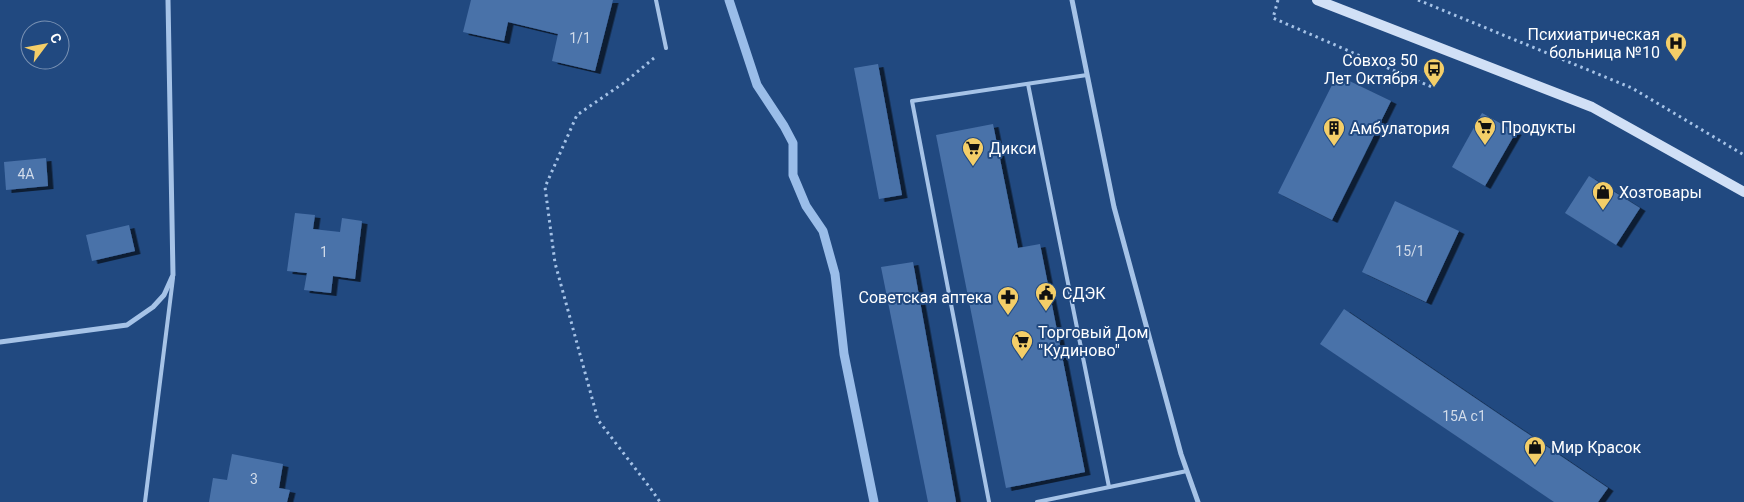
<svg xmlns="http://www.w3.org/2000/svg" width="1744" height="502" viewBox="0 0 1744 502" font-family="Roboto,sans-serif">
  <defs>
    <filter id="shadow"><feDropShadow dx="5.5" dy="3" stdDeviation="0" flood-color="#0009"/></filter>
  </defs>
  <rect width="100%" height="100%" fill="#214980"/>
  <g fill="none" stroke-linecap="round" stroke-linejoin="round">
    <path stroke="#9abde9" stroke-width="9" d="M 729,0 L 757,85 L 784,126 L 793,143 L 793,175 L 806,206 L 823,231 L 835,274 L 844,354 L 874,502"/>
  </g>
  <g fill="#4a72a9" filter="url(#shadow)">
    <path d="M 471,0 L 613,0 L 595,71 L 552,61 L 558,34 L 508,22 L 504,41 L 463,32 Z"/>
    <path d="M 878,64 L 902,195 L 879,199 L 854,68 Z"/>
    <path d="M 1337,75 L 1391,101 L 1332,220 L 1278,193 Z"/>
    <path d="M 1482,113 L 1516,132 L 1485,186 L 1452,167 Z"/>
    <path d="M 993,124 L 1018,248 L 1040,244 L 1085,472 L 1006,488 L 936,135 Z"/>
    <path d="M 46,158 L 48,186 L 6,190 L 4,162 Z"/>
    <path d="M 1589,176 L 1640,208 L 1616,245 L 1565,213 Z"/>
    <path d="M 1395,201 L 1459,231 L 1426,302 L 1362,272 Z"/>
    <path d="M 295,213 L 315,215 L 313,229 L 340,232 L 342,218 L 362,221 L 355,279 L 333,276 L 331,293 L 304,290 L 307,273 L 287,271 Z"/>
    <path d="M 129,225 L 135,251 L 92,261 L 86,235 Z"/>
    <path d="M 913,262 L 956,502 L 928,502 L 881,267 Z"/>
    <path d="M 1344,309 L 1608,488 L 1598,502 L 1554,502 L 1320,344 Z"/>
    <path d="M 232,454 L 283,464 L 279,488 L 290,490 L 287,502 L 209,502 L 213,478 L 227,480 Z"/>
  </g>
  <g fill="none" stroke-linecap="round" stroke-linejoin="round">
    <g stroke="#a6c3e7" stroke-width="3" stroke-dasharray="2.5 4" stroke-linecap="butt">
      <path d="M 1278,0 L 1273,18 L 1434,88"/>
      <path d="M 1418,0 L 1632,88 L 1744,155"/>
      <path d="M 654,58 L 625,82 L 577,115 L 545,187 L 555,263 L 598,420 L 651,489 L 660,502"/>
    </g>
    <g stroke="#a6c3e7" stroke-width="4">
      <path d="M 656,0 L 666,48"/>
      <path d="M 1028,84 L 1109,487"/>
      <path d="M 145,502 L 173,278"/>
      <path d="M 989,502 L 912,101 L 1087,75"/>
      <path d="M 1037,502 L 1187,471"/>
    </g>
    <g stroke="#a6c3e7" stroke-width="5">
      <path d="M 1072,0 L 1114,207 L 1181,454 L 1198,502"/>
      <path d="M 0,342 L 127,325 L 153,307 L 164,295 L 173,275 L 168,0"/>
    </g>
    <path stroke="#d1e0f6" stroke-width="10" d="M 1317,0 L 1592,107 L 1744,192"/>
  </g>
  <defs>
    <g id="hospital-pin" transform="scale(1.125)"><path d="M0 17L-7.5 6A9.5 9.5 0 1 1 7.5 6Z" fill="#f4ce68" stroke="#214980"/><path d="M-5-5h3v3.5h4V-5h3V5h-3V1.5h-4V5h-3Z" fill="#111"/></g>
    <g id="bus-pin" transform="scale(1.125)"><path d="M0 17L-7.5 6A9.5 9.5 0 1 1 7.5 6Z" fill="#f4ce68" stroke="#214980"/><path d="M-5-6H5V4H4V6H2V4H-2V6H-4V4H-5ZM-3.5-4V0h7V-4ZM-3.5 1.2v1.5H-2V1.2ZM2 1.2v1.5H3.5V1.2Z" fill="#111"/></g>
    <g id="supermarket-pin" transform="scale(1.125)"><path d="M0 17L-7.5 6A9.5 9.5 0 1 1 7.5 6Z" fill="#f4ce68" stroke="#214980"/><path d="M-6-5.5h2.5l.6 2H6L4.5 2H-2.5L-4.4-4H-6ZM-1.5 3.2a1.3 1.3 0 1 0 .1 0ZM3 3.2a1.3 1.3 0 1 0 .1 0Z" fill="#111"/></g>
    <g id="building-pin" transform="scale(1.125)"><path d="M0 17L-7.5 6A9.5 9.5 0 1 1 7.5 6Z" fill="#f4ce68" stroke="#214980"/><path d="M-4-6H4V6H1V3H-1V6H-4ZM-2.5-4.3h1.7v1.8h-1.7ZM.8-4.3h1.7v1.8H.8ZM-2.5-1h1.7V.8h-1.7ZM.8-1h1.7V.8H.8Z" fill="#111"/></g>
    <g id="shop-pin" transform="scale(1.125)"><path d="M0 17L-7.5 6A9.5 9.5 0 1 1 7.5 6Z" fill="#f4ce68" stroke="#214980"/><path d="M-5-2.5h2.3a2.7 3.5 0 0 1 5.4 0H5L5.5 6h-11ZM-1.5-2.5h3a1.5 2.3 0 0 0-3 0Z" fill="#111"/></g>
    <g id="civic-pin" transform="scale(1.125)"><path d="M0 17L-7.5 6A9.5 9.5 0 1 1 7.5 6Z" fill="#f4ce68" stroke="#214980"/><path d="M-.6-6.5H3V-4.5H.6V-3L4-1V1h2V6H-6V1h2V-1L-.6-3ZM-1.2 2.5V6h2.4V2.5Z" fill="#111"/></g>
    <g id="pharmacy-pin" transform="scale(1.125)"><path d="M0 17L-7.5 6A9.5 9.5 0 1 1 7.5 6Z" fill="#f4ce68" stroke="#214980"/><path d="M-2-6h4v4h4v4h-4v4h-4v-4h-4v-4h4Z" fill="#111"/></g>
  </defs>
  <g fill-rule="evenodd">
    <use href="#hospital-pin" x="1676" y="43"/>
    <use href="#bus-pin" x="1434" y="69"/>
    <use href="#supermarket-pin" x="1485" y="127"/>
    <use href="#building-pin" x="1334" y="128"/>
    <use href="#supermarket-pin" x="973" y="148"/>
    <use href="#shop-pin" x="1603" y="192"/>
    <use href="#civic-pin" x="1046" y="293"/>
    <use href="#pharmacy-pin" x="1008" y="297"/>
    <use href="#supermarket-pin" x="1022" y="341"/>
    <use href="#shop-pin" x="1535" y="447"/>
  </g>
  <g text-anchor="middle" dominant-baseline="central" stroke-width="4" stroke-linejoin="round" paint-order="stroke">
    <g font-size="14" fill="#d2dcea">
      <text x="580" y="38">1/1</text>
      <text x="26" y="174">4А</text>
      <text x="1410" y="251">15/1</text>
      <text x="324" y="252">1</text>
      <text x="1464" y="416">15А с1</text>
      <text x="254" y="479">3</text>
    </g>
    <g font-size="16" fill="#fff" stroke="#214980" text-anchor="start">
      <text x="1660" y="34" text-anchor="end">Психиатрическая<tspan x="1660" dy="18">больница №10</tspan></text>
      <text x="1418" y="60" text-anchor="end">Совхоз 50<tspan x="1418" dy="18">Лет Октября</tspan></text>
      <text x="1501" y="127">Продукты</text>
      <text x="1350" y="128">Амбулатория</text>
      <text x="989" y="148">Дикси</text>
      <text x="1619" y="192">Хозтовары</text>
      <text x="1062" y="293">СДЭК</text>
      <text x="992" y="297" text-anchor="end">Советская аптека</text>
      <text x="1038" y="332">Торговый Дом<tspan x="1038" dy="18">"Кудиново"</tspan></text>
      <text x="1551" y="447">Мир Красок</text>
    </g>
  </g>
  <g transform="translate(45 45) rotate(58)"><circle r="24" fill="#214980" stroke="#7a92b3"/>
  <path d="M0-4L9 19L0 12L-9 19Z" fill="#f4ce68"/>
  <text y="-8" font-size="14" font-weight="bold" text-anchor="middle" fill="#ffffff">С</text>
  </g>
</svg>
